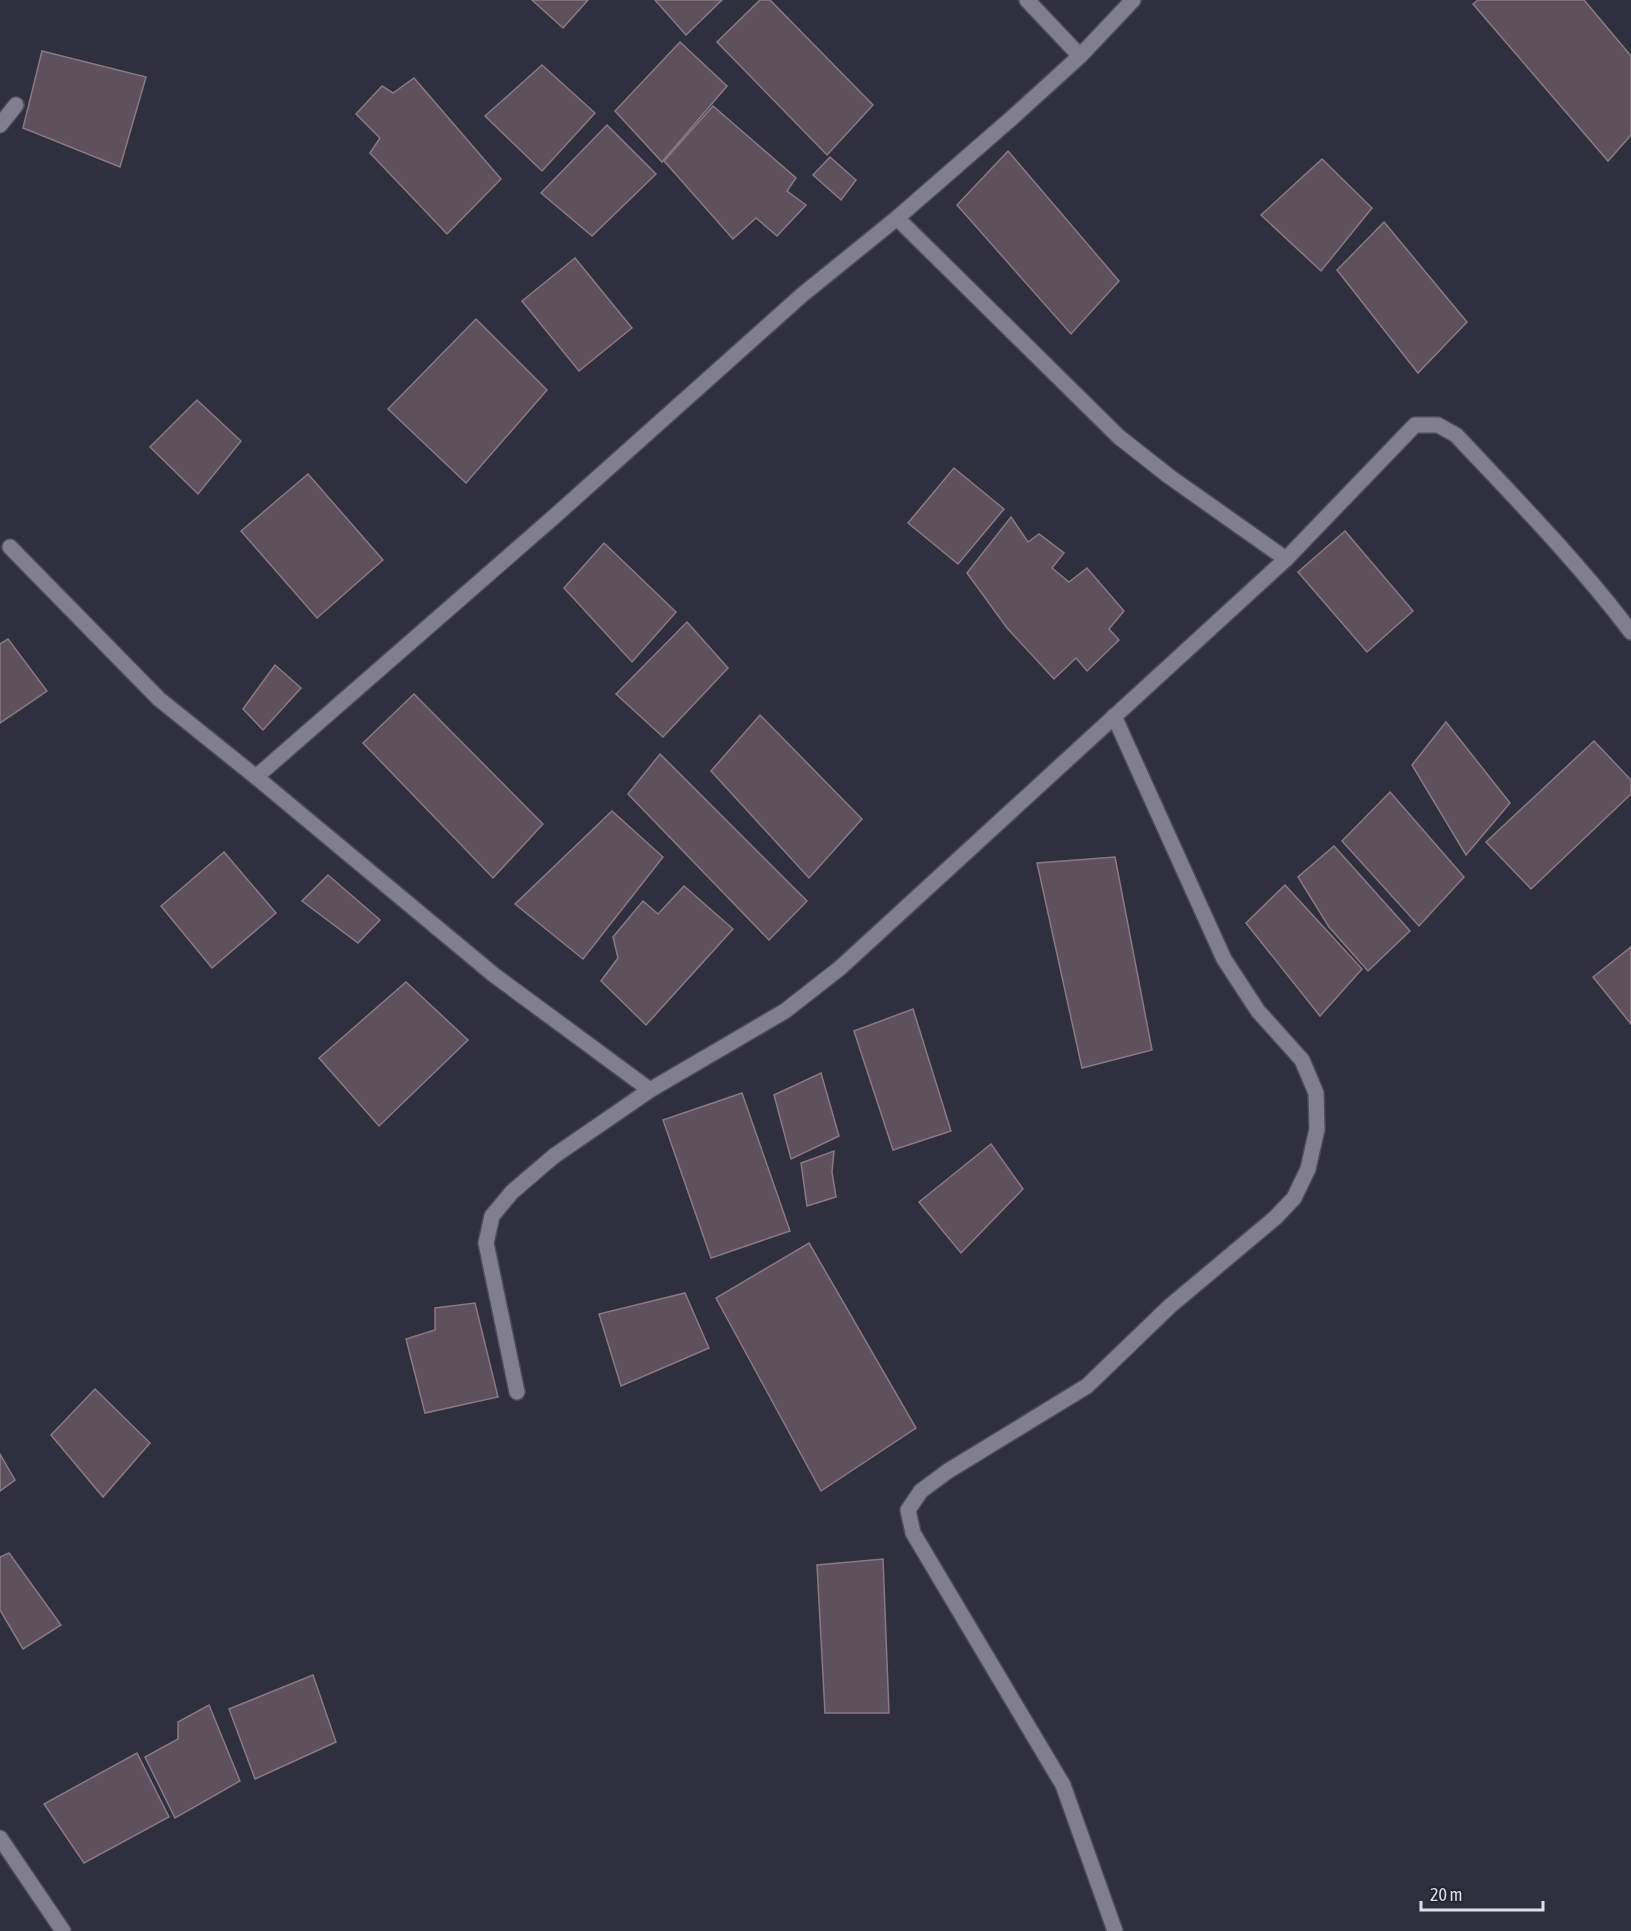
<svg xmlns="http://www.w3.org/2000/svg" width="1631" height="1931" viewBox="0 0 1631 1931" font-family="'Asap Condensed',sans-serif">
  <rect width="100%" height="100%" fill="#302f3f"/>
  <g fill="#5f505d" stroke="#887986" stroke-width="1.5">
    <path d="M 532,0 L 588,0 L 563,28 Z"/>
    <path d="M 655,0 L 722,0 L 686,35 Z"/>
    <path d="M 760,0 L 770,0 L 873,105 L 827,155 L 717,42 Z"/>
    <path d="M 1478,0 L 1584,0 L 1631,56 L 1631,135 L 1608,161 L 1473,4 Z"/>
    <path d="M 680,42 L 727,86 L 662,162 L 615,111 Z"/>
    <path d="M 42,51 L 146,77 L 120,167 L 23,128 Z"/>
    <path d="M 542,65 L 595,113 L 542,171 L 485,116 Z"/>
    <path d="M 414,78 L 501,179 L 447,234 L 370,153 L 380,138 L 356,114 L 382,86 L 393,93 Z"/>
    <path d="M 713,106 L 796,178 L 787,191 L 806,205 L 777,236 L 756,218 L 733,239 L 664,161 Z"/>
    <path d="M 607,125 L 656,174 L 592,236 L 541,193 Z"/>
    <path d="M 1008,151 L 1119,281 L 1071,334 L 957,205 Z"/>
    <path d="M 830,157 L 856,180 L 841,200 L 813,175 Z"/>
    <path d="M 1322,159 L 1372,208 L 1321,271 L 1261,215 Z"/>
    <path d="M 1384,222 L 1467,322 L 1418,373 L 1337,270 Z"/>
    <path d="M 575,258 L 632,328 L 579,371 L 522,301 Z"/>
    <path d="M 476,319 L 547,390 L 466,483 L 388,409 Z"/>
    <path d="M 197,400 L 241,441 L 198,494 L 150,447 Z"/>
    <path d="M 954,468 L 1004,509 L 958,564 L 908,523 Z"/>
    <path d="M 308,474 L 383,560 L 317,618 L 241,531 Z"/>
    <path d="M 1011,517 L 1028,542 L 1039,534 L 1064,553 L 1052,568 L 1069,582 L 1087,568 L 1124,611 L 1109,629 L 1119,640 L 1087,671 L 1076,658 L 1054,679 L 1007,628 L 967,573 Z"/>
    <path d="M 1345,531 L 1413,611 L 1367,652 L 1298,572 Z"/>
    <path d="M 604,543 L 676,612 L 632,662 L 564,588 Z"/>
    <path d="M 687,622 L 728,668 L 663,737 L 616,694 Z"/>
    <path d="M 8,639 L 47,691 L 0,723 L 0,644 Z"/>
    <path d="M 275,665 L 301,688 L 263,730 L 243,709 Z"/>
    <path d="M 414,694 L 543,824 L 493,878 L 363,743 Z"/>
    <path d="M 760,715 L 862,819 L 809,878 L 711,771 Z"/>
    <path d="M 1446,722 L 1510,803 L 1466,855 L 1412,765 Z"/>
    <path d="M 1594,741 L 1631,780 L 1631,794 L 1531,889 L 1486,842 Z"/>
    <path d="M 660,754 L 807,901 L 769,940 L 628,794 Z"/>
    <path d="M 1390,792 L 1464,877 L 1419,926 L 1342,841 Z"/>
    <path d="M 612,811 L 663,857 L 583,959 L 515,904 Z"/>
    <path d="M 1334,846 L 1410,931 L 1368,971 L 1329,927 L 1298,877 Z"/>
    <path d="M 224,852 L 276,913 L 212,968 L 161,906 Z"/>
    <path d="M 1115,857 L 1152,1050 L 1082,1068 L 1037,863 Z"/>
    <path d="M 328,875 L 380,920 L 358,943 L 302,901 Z"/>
    <path d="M 1285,885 L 1362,969 L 1320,1016 L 1246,923 Z"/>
    <path d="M 684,886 L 733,929 L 646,1025 L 601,981 L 618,958 L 613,937 L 643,901 L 658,914 Z"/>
    <path d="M 1631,947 L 1631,1024 L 1593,977 Z"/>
    <path d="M 406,982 L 468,1040 L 379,1126 L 319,1058 Z"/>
    <path d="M 913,1009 L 951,1131 L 893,1150 L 854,1031 Z"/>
    <path d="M 821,1073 L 839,1136 L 791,1159 L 774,1095 Z"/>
    <path d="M 742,1093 L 790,1231 L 711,1258 L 663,1120 Z"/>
    <path d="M 991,1144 L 1023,1189 L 961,1253 L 919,1202 Z"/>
    <path d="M 834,1151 L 832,1172 L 836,1197 L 807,1206 L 801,1163 Z"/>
    <path d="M 809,1243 L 916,1428 L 821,1491 L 716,1298 Z"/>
    <path d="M 685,1293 L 709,1348 L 621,1386 L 599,1314 Z"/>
    <path d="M 475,1303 L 498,1397 L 425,1413 L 406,1339 L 435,1330 L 435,1308 Z"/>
    <path d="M 95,1389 L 150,1443 L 103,1497 L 51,1435 Z"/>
    <path d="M 0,1454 L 15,1480 L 0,1491 Z"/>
    <path d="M 9,1553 L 61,1625 L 23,1649 L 0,1610 L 0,1557 Z"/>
    <path d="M 883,1559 L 889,1713 L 825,1713 L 817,1565 Z"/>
    <path d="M 313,1675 L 336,1742 L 255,1779 L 229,1709 Z"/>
    <path d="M 209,1705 L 240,1781 L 175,1818 L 145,1757 L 178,1739 L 178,1722 Z"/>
    <path d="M 137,1753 L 169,1817 L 84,1863 L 44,1804 Z"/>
  </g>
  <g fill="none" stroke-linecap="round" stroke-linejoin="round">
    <g stroke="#4c4b5a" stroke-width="18">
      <g id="minor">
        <path d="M 1027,0 L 1080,56"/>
        <path d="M 0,125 L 16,105"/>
        <path d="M 897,218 L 1119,437 L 1170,477 L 1286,559"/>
        <path d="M 10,547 L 159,699 L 256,777 L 494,975 L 650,1090"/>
        <path d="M 1114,716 L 1224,959 L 1258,1011 L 1302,1060 L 1316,1093 L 1317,1129 L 1308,1169 L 1294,1198 L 1275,1218 L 1170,1306 L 1087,1386 L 948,1471 L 921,1491 L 908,1510 L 913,1533 L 1063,1785 L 1115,1931"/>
        <path d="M 256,777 L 556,515 L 802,295 L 897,218 L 1013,117 L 1080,56 L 1133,0"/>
        <path d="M 517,1392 L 486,1243 L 492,1216 L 512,1192 L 554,1156 L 650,1090 L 785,1011 L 840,968 L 1286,559 L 1415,425 L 1438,425 L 1456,435 C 1516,499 1578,562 1631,632"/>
        <path d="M 0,1838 L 63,1931"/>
      </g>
    </g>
    <use href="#minor" stroke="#827e91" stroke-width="15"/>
  </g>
  <path d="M1421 1901v9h122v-9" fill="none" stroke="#dfdfe9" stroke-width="3"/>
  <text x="1430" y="1901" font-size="18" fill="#dfdfe9" stroke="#262534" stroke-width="4.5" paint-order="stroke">20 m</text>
</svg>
